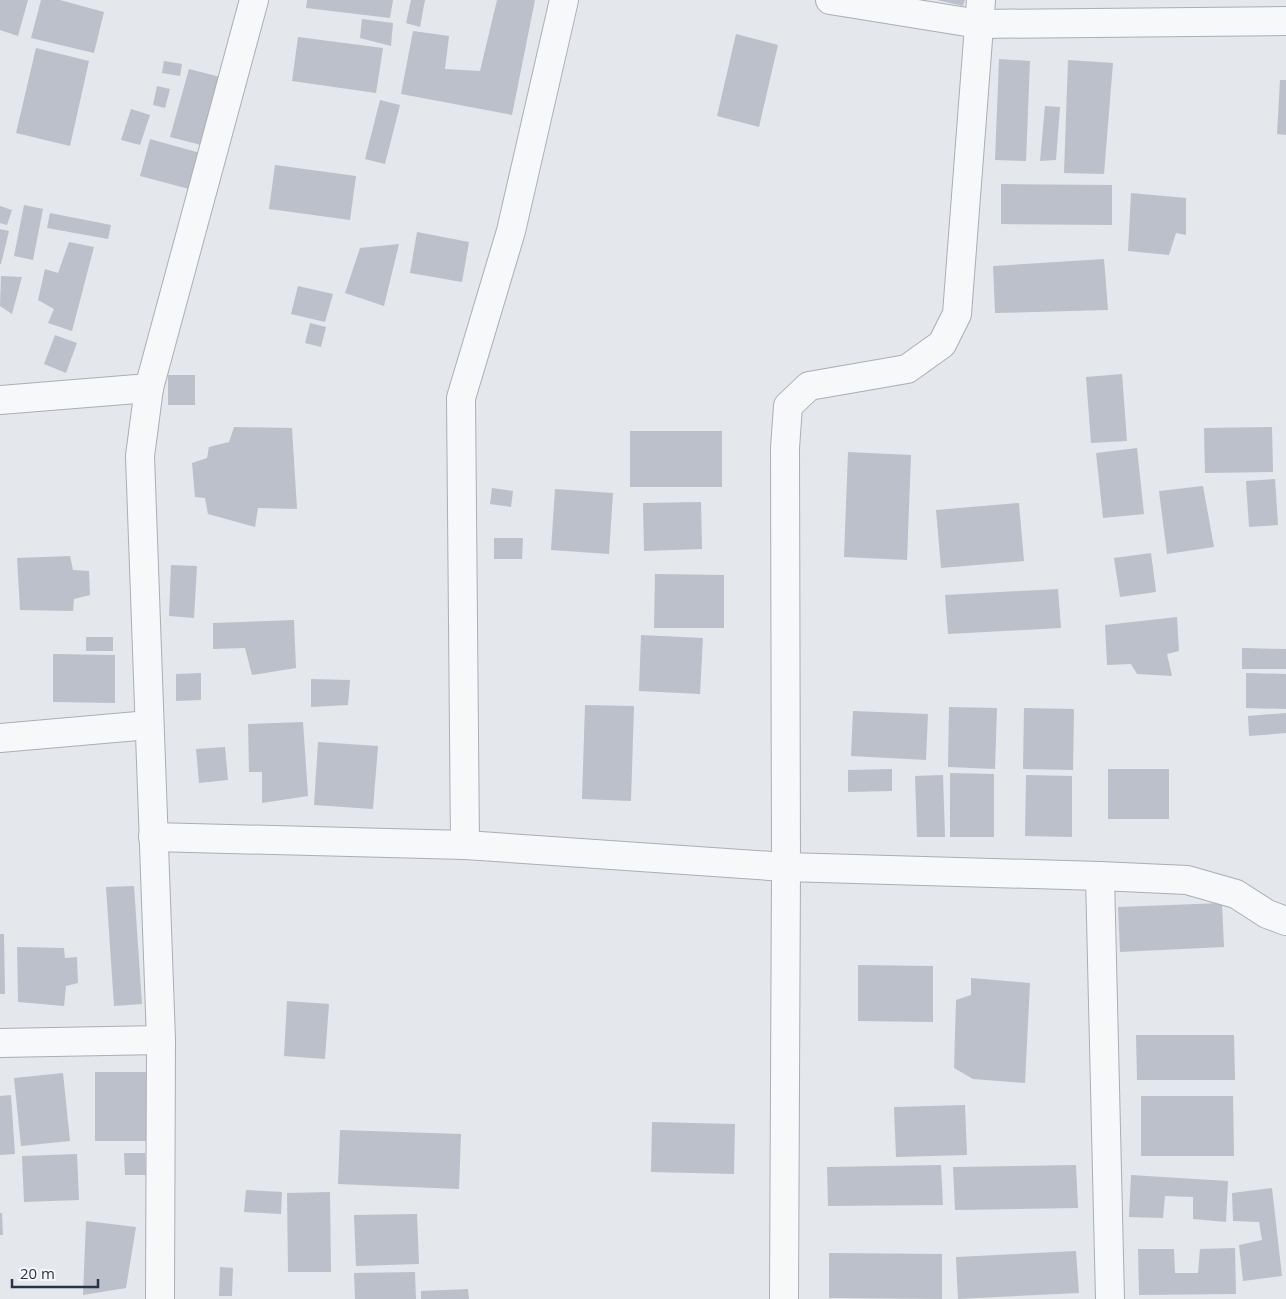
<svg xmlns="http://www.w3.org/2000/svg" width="1286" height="1299" viewBox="0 0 1286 1299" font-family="'Open Sans',sans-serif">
  <rect width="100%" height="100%" fill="#e4e7ec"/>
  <g fill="#bbc0ca">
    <path d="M 0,0 L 28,0 L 18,36 L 0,30 Z"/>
    <path d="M 41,0 L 60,0 L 104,12 L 94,53 L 31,38 Z"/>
    <path d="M 307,0 L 393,0 L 390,18 L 306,8 Z"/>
    <path d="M 411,0 L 425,0 L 420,27 L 406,23 Z"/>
    <path d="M 497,0 L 535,0 L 512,115 L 401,94 L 413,31 L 449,36 L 445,69 L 480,71 Z"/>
    <path d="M 937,0 L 965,0 L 963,6 Z"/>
    <path d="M 362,19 L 393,23 L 391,46 L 360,38 Z"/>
    <path d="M 736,34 L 778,45 L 759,127 L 717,116 Z"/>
    <path d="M 298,37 L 383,48 L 376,93 L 292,81 Z"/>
    <path d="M 36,48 L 89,61 L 70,146 L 16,133 Z"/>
    <path d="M 999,59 L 1030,61 L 1026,161 L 995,160 Z"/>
    <path d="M 1068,60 L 1113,63 L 1104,174 L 1064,173 Z"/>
    <path d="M 164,61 L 182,64 L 180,76 L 162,73 Z"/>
    <path d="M 189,69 L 224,78 L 205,146 L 170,137 Z"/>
    <path d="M 1280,80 L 1286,80 L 1286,135 L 1277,134 Z"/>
    <path d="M 157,86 L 170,89 L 165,108 L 153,105 Z"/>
    <path d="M 380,100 L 400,105 L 385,164 L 365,159 Z"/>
    <path d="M 1045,106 L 1060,107 L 1056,160 L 1040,161 Z"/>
    <path d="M 131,109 L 150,115 L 140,145 L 121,140 Z"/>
    <path d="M 150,139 L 200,153 L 189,189 L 140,176 Z"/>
    <path d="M 275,165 L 356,176 L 350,220 L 269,209 Z"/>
    <path d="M 1001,184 L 1112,185 L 1112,225 L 1001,224 Z"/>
    <path d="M 1131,193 L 1186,198 L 1186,235 L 1176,233 L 1169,255 L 1128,251 Z"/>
    <path d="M 24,205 L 43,209 L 33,260 L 14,256 Z"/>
    <path d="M 0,206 L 12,210 L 7,225 L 0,223 Z"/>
    <path d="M 50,213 L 111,225 L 108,239 L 47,228 Z"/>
    <path d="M 0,229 L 9,231 L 1,264 L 0,264 Z"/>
    <path d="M 417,232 L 469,242 L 462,282 L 410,273 Z"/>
    <path d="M 69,242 L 94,247 L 72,331 L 48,323 L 54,309 L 38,300 L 45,269 L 58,273 Z"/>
    <path d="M 399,244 L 384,306 L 345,293 L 360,248 Z"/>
    <path d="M 1104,259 L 1108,310 L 995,313 L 993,266 Z"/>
    <path d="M 1,276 L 22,277 L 12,314 L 0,306 Z"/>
    <path d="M 298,286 L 333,294 L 325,322 L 291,314 Z"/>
    <path d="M 310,323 L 326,327 L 321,347 L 305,343 Z"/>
    <path d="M 55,335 L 77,343 L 66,373 L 44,364 Z"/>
    <path d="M 1122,374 L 1127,441 L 1091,443 L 1086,377 Z"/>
    <rect x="168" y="375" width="27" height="30"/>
    <path d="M 234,427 L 292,428 L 297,509 L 258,508 L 255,527 L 208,514 L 205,498 L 195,497 L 192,463 L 207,458 L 209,447 L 229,442 Z"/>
    <path d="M 1272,427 L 1273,472 L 1205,473 L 1204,428 Z"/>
    <rect x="630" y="431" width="92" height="56"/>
    <path d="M 1137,448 L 1144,514 L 1103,518 L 1096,453 Z"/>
    <path d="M 848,452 L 911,455 L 907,560 L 844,557 Z"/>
    <path d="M 1275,479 L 1278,525 L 1249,527 L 1246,481 Z"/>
    <path d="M 1203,486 L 1214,547 L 1167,554 L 1159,491 Z"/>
    <path d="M 492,488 L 513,491 L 511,507 L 490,504 Z"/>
    <path d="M 555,489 L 613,493 L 609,554 L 551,550 Z"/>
    <path d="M 701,502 L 702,549 L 644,551 L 643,503 Z"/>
    <path d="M 1019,503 L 1024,561 L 941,568 L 936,510 Z"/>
    <path d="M 494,538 L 523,538 L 522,559 L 494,559 Z"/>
    <path d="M 1151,553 L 1156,592 L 1120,597 L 1114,558 Z"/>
    <path d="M 70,556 L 73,570 L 89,571 L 90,595 L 74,599 L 73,611 L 20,610 L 17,558 Z"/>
    <path d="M 171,565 L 197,566 L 194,618 L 169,616 Z"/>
    <path d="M 655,574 L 724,575 L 724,628 L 654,628 Z"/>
    <path d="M 1058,589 L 1061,628 L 948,634 L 945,595 Z"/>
    <path d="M 1177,617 L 1179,651 L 1167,654 L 1172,676 L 1137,674 L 1131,664 L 1107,665 L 1105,625 Z"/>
    <path d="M 294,620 L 296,668 L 252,675 L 245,648 L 213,649 L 213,623 Z"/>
    <path d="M 641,635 L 703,638 L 700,694 L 639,691 Z"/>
    <rect x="86" y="637" width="27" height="14"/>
    <path d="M 1242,648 L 1286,649 L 1286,669 L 1242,669 Z"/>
    <path d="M 53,654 L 115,655 L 115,703 L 53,702 Z"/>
    <path d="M 201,673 L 201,700 L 176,701 L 176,674 Z"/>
    <path d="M 1246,673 L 1286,674 L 1286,709 L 1246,708 Z"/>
    <path d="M 311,679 L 350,680 L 348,705 L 311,707 Z"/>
    <path d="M 585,705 L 634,706 L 631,801 L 582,799 Z"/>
    <path d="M 949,707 L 997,708 L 995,769 L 948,767 Z"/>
    <path d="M 1024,708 L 1074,709 L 1073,770 L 1023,769 Z"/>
    <path d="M 853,711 L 928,714 L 926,760 L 851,756 Z"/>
    <path d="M 1286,713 L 1286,733 L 1249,736 L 1248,716 Z"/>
    <path d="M 303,722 L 308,796 L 262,803 L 262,772 L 249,772 L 248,724 Z"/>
    <path d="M 318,742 L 378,746 L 373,809 L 314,805 Z"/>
    <path d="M 225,747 L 228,780 L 199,783 L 196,749 Z"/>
    <path d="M 892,769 L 892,791 L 848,792 L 848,770 Z"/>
    <rect x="1108" y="769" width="61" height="50"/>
    <path d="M 950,773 L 994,774 L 994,837 L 950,837 Z"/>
    <path d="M 943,775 L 945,837 L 917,837 L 915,776 Z"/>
    <path d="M 1026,775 L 1072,776 L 1072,837 L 1025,836 Z"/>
    <path d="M 134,886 L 142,1004 L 114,1006 L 106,887 Z"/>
    <path d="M 1222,903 L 1224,947 L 1120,952 L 1118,907 Z"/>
    <path d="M 0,934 L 4,934 L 5,994 L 0,994 Z"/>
    <path d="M 17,947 L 64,948 L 65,958 L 77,957 L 78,983 L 66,986 L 64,1006 L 18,1002 Z"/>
    <path d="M 858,965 L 933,966 L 933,1022 L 858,1021 Z"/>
    <path d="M 971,978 L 1030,983 L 1025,1083 L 973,1079 L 954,1068 L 956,1000 L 971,995 Z"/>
    <path d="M 287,1001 L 329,1004 L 325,1059 L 284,1056 Z"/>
    <path d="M 1136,1035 L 1234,1035 L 1235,1080 L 1137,1080 Z"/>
    <path d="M 95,1072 L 146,1072 L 147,1141 L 95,1141 Z"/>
    <path d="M 63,1073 L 70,1141 L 21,1146 L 14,1078 Z"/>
    <path d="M 11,1095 L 15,1154 L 0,1155 L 0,1096 Z"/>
    <path d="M 1141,1096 L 1233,1096 L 1234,1156 L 1141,1156 Z"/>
    <path d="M 965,1105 L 967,1155 L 896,1157 L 894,1107 Z"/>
    <path d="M 652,1122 L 735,1124 L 734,1174 L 651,1172 Z"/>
    <path d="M 340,1130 L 461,1134 L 459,1189 L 338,1184 Z"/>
    <path d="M 124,1153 L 145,1153 L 146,1175 L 125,1175 Z"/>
    <path d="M 77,1154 L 79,1200 L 24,1202 L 22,1156 Z"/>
    <path d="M 941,1165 L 943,1205 L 828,1206 L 827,1167 Z"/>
    <path d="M 1076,1165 L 1078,1208 L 955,1210 L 953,1167 Z"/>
    <path d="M 1131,1175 L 1228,1181 L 1226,1222 L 1193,1219 L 1193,1197 L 1165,1196 L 1163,1218 L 1129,1217 Z"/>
    <path d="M 1272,1188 L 1282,1276 L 1243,1281 L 1239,1245 L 1262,1240 L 1259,1222 L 1233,1221 L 1232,1193 Z"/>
    <path d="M 246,1190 L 282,1192 L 281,1214 L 244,1212 Z"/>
    <path d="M 330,1192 L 331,1272 L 288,1272 L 287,1193 Z"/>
    <path d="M 0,1213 L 2,1213 L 3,1235 L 0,1235 Z"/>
    <path d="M 417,1214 L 419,1264 L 356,1266 L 354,1215 Z"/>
    <path d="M 86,1221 L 136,1227 L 126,1288 L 83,1295 Z"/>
    <path d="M 1235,1248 L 1236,1294 L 1139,1295 L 1138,1249 L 1174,1249 L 1175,1273 L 1198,1273 L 1200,1249 Z"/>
    <path d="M 1076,1251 L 1079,1293 L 958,1299 L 956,1257 Z"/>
    <path d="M 829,1253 L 942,1254 L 942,1299 L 829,1298 Z"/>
    <path d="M 220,1267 L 233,1268 L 232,1296 L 219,1296 Z"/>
    <path d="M 415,1272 L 416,1299 L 355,1299 L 354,1273 Z"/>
    <path d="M 468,1289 L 469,1299 L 421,1299 L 421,1291 Z"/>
  </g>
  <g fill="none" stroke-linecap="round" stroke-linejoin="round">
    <g stroke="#a9aeb7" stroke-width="30">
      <g id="street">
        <path d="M 830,0 L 979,24 L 1286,21"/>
        <path d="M 0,400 L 149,388"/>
        <path d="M 0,738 L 149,725"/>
        <path d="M 153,837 L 465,845 L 786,867 L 1100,876 L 1187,880 L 1236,894 L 1267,914 L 1286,921"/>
        <path d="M 465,845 L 461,398 L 511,231 L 564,0"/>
        <path d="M 1100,876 L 1110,1299"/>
        <path d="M 0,1043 L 161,1040"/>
        <path d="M 160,1299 L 161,1040 L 140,456 L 149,388 L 254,0"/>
        <path d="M 784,1299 L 786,867 L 785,448 L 788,406 L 809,386 L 907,369 L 942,344 L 957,314 L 981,0"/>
      </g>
    </g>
    <use href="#street" stroke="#f7f8fa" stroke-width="28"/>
  </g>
  <path d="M12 1279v8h86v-8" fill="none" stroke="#2b3445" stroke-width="2.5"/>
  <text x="20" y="1279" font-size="15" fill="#2b3445" stroke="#f4f6f9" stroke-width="4" paint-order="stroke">20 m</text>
</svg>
